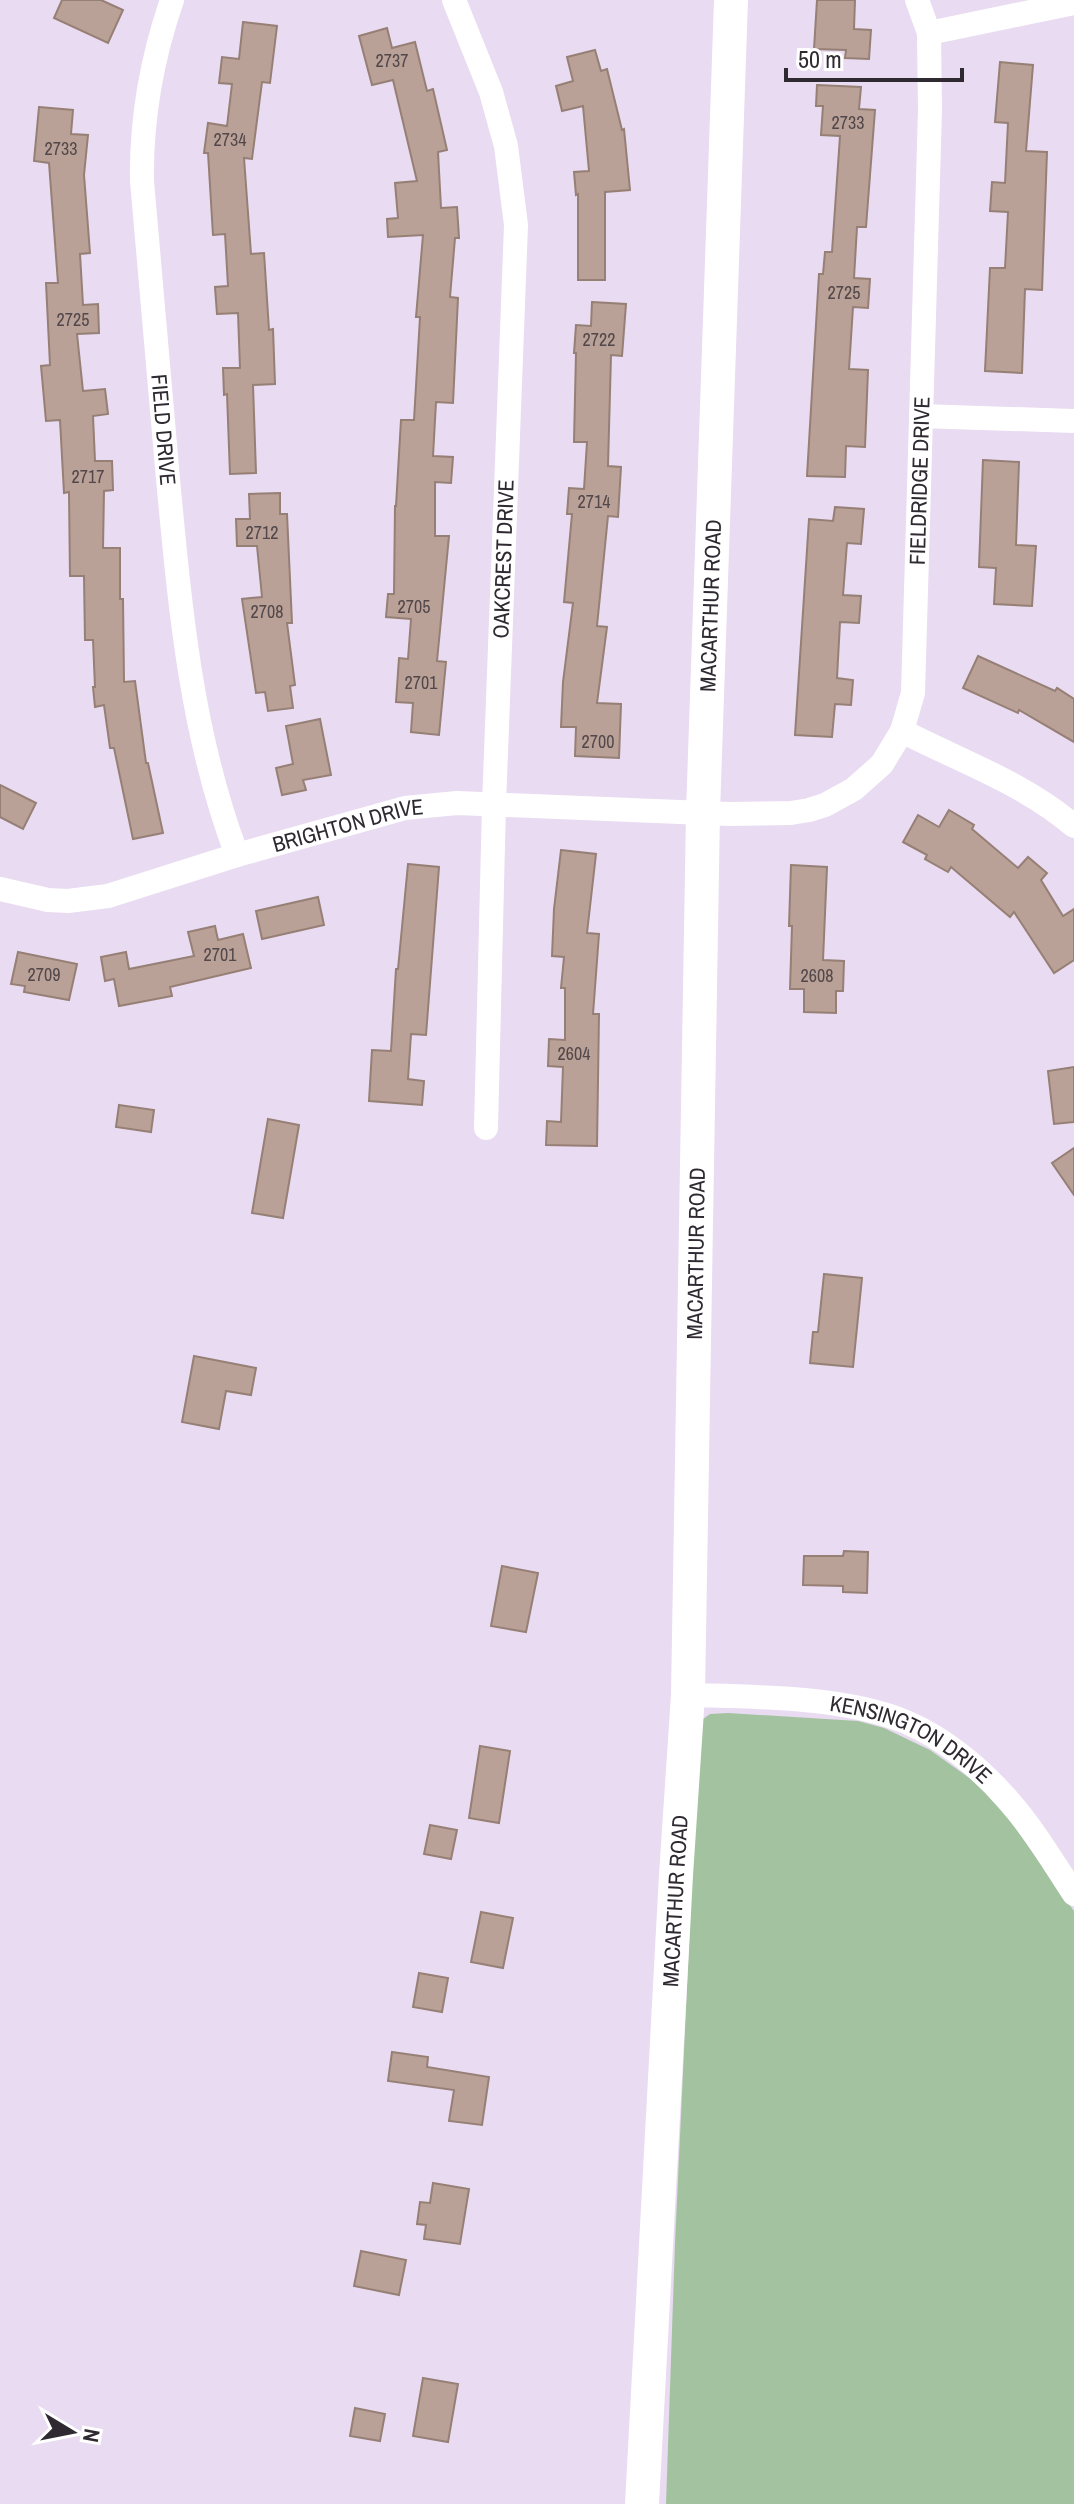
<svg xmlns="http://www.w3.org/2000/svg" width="1074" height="2504" viewBox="0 0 1074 2504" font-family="'Archivo Narrow',sans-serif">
  <rect width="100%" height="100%" fill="#e9dbf1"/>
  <path fill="#a3c3a0" d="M 728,1713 L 858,1721 L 884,1728 L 930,1750 L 975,1782 L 1004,1812 L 1074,1911 L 1074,2504 L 666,2504 L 675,2243 L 698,1752 L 703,1719 L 710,1714 Z"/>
  <g fill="#baa197" stroke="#967f75" stroke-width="2">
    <path d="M 62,0 L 101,0 L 123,10 L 108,43 L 54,18 Z"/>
    <path d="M 817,0 L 855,0 L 854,29 L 871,30 L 869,59 L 845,58 L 846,50 L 814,49 Z"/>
    <path d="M 243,22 L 277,26 L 270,83 L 262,82 L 252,159 L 244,158 L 251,254 L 264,253 L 269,330 L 273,329 L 275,384 L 253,385 L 256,473 L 230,474 L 227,394 L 224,395 L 223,368 L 240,368 L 238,313 L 217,314 L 215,287 L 228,286 L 225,234 L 213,235 L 208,153 L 204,153 L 208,123 L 227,126 L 232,84 L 219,83 L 222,57 L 239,59 Z"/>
    <path d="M 387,28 L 392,48 L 415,42 L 427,91 L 433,89 L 447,150 L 438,152 L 441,208 L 457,207 L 459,238 L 455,238 L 450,297 L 458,298 L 453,403 L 436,402 L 433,456 L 453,457 L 451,483 L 435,482 L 435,536 L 449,536 L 437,661 L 446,662 L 439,735 L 411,732 L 413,703 L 396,702 L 399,658 L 408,659 L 411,619 L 386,617 L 388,594 L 394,594 L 395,506 L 396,506 L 401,420 L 414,420 L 420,317 L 416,317 L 423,235 L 388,237 L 387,219 L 398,218 L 395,183 L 417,181 L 393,80 L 372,85 L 359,36 Z"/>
    <path d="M 595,50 L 601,71 L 607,69 L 622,130 L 624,129 L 630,190 L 605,192 L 605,280 L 578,280 L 578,194 L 576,195 L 574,172 L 589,171 L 583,106 L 562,111 L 556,86 L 573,81 L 567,57 Z"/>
    <path d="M 1000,62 L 1033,65 L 1026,151 L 1047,152 L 1042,290 L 1025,289 L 1022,373 L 985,371 L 990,268 L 1005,268 L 1008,212 L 990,211 L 992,182 L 1005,183 L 1008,123 L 995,122 Z"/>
    <path d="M 817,85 L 861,87 L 859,109 L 875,110 L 866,227 L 857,227 L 854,278 L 870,279 L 868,308 L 853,307 L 849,369 L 868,370 L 865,447 L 846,446 L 845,477 L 807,476 L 819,274 L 823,274 L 825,252 L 832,252 L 840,136 L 821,135 L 823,106 L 816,106 Z"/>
    <path d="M 39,107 L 73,110 L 71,134 L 88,135 L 84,175 L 90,253 L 80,254 L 83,305 L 98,304 L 99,333 L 77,334 L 83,391 L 105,389 L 108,414 L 93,416 L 95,461 L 112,461 L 113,490 L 104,491 L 103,548 L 120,548 L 120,599 L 123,599 L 124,682 L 135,681 L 146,763 L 148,763 L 163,833 L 133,839 L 114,748 L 110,748 L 104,705 L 95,707 L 93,687 L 95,687 L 93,640 L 85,640 L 84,576 L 70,576 L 69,492 L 64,493 L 60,420 L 46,421 L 41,366 L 50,365 L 46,283 L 58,283 L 49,163 L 34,161 Z"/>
    <path d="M 592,302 L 626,304 L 622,356 L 611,355 L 608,466 L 621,467 L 618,517 L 608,516 L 597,626 L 607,627 L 597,703 L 621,704 L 619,758 L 575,756 L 576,727 L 561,727 L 563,682 L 573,603 L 564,602 L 572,514 L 567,514 L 569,488 L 584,489 L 587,442 L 574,442 L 576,353 L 574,353 L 576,325 L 591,326 Z"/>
    <path d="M 983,460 L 1019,462 L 1016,545 L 1036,546 L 1032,606 L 994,604 L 996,568 L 979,567 Z"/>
    <path d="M 280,493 L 280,514 L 287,514 L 292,623 L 287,623 L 295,685 L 290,686 L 293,708 L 268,711 L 265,692 L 256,693 L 242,599 L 262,597 L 257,546 L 237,546 L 236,519 L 250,519 L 249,494 Z"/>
    <path d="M 835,507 L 864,509 L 861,544 L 847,543 L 843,595 L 861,596 L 859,623 L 840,622 L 837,678 L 853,680 L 851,705 L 835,704 L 832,737 L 795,735 L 809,519 L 833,521 Z"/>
    <path d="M 978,656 L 1055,691 L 1057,688 L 1074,699 L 1074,742 L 1019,710 L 1018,713 L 963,688 Z"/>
    <path d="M 320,719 L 331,775 L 303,780 L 306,790 L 282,795 L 276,768 L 293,764 L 286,726 Z"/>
    <path d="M 0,785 L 36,803 L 23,829 L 0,817 Z"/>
    <path d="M 949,810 L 974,825 L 972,829 L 1018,868 L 1028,857 L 1047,873 L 1041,880 L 1063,916 L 1074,909 L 1074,960 L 1054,973 L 1014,912 L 1010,917 L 951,867 L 948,872 L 925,859 L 927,855 L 903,842 L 918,815 L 939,827 Z"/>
    <path d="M 561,850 L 596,854 L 587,933 L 599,934 L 593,1014 L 599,1014 L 597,1146 L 546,1145 L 547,1121 L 561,1122 L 563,1067 L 548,1066 L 549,1039 L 565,1040 L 565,988 L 561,988 L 564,957 L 552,956 L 554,909 Z"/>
    <path d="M 408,864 L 439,867 L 426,1035 L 411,1034 L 408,1079 L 424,1081 L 422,1105 L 369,1101 L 372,1050 L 391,1051 L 396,969 L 398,969 Z"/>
    <path d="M 791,865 L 827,867 L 823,960 L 844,961 L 843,991 L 836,991 L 836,1013 L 804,1012 L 804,989 L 790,989 L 792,926 L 789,926 Z"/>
    <path d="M 318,897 L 324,925 L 262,939 L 256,911 Z"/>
    <path d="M 215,926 L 218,940 L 243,934 L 251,968 L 170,987 L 172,996 L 119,1006 L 114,979 L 105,981 L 101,957 L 126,952 L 129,969 L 194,956 L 188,932 Z"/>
    <path d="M 18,952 L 77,964 L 69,1000 L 24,992 L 25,986 L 11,984 Z"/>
    <path d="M 1074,1067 L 1074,1122 L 1054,1124 L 1048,1071 Z"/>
    <path d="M 119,1105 L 154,1110 L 151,1132 L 116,1127 Z"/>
    <path d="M 268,1119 L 299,1125 L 283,1218 L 252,1213 Z"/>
    <path d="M 1074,1148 L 1074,1195 L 1052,1163 Z"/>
    <path d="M 824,1274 L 862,1278 L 853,1367 L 810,1363 L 813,1332 L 818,1332 Z"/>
    <path d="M 194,1356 L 256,1368 L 251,1395 L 226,1391 L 219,1429 L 182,1422 Z"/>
    <path d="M 844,1551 L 868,1552 L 867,1593 L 843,1592 L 843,1586 L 803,1585 L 804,1556 L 843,1556 Z"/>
    <path d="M 502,1566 L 538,1573 L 526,1632 L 491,1626 Z"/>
    <path d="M 480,1746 L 510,1751 L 499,1823 L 469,1818 Z"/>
    <path d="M 430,1825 L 457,1830 L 451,1859 L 424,1854 Z"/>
    <path d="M 481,1912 L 513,1918 L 503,1968 L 471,1962 Z"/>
    <path d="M 419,1973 L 448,1978 L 442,2012 L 413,2007 Z"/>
    <path d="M 392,2052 L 428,2057 L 427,2067 L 489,2077 L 482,2125 L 449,2121 L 454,2090 L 388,2081 Z"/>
    <path d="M 433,2183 L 469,2189 L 460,2244 L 424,2239 L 426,2225 L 417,2224 L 420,2202 L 430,2203 Z"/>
    <path d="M 361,2251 L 406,2260 L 399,2295 L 354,2286 Z"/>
    <path d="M 423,2378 L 458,2384 L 448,2442 L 413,2436 Z"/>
    <path d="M 355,2408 L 385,2414 L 380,2441 L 350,2436 Z"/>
  </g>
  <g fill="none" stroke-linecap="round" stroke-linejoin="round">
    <g stroke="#fff" stroke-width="24">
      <path id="s1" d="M 172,0 C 152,58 141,119 142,181 C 151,280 160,379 168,479 C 180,607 191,734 237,855"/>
      <path d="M 454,0 L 491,92 L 506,146 L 516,225 L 494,805 L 486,1128"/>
      <path d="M 929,33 L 1074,3"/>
      <path d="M 921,416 L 1074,421"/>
      <path d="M 902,731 C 960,761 1024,783 1074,826"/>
      <path id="s2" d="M 0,889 L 48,900 L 68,901 L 108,896 L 237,855 L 405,808 L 457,803 L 729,814 L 791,813 L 809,810 L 825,805 L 854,789 L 882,764 L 902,731 L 913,693 L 930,110 L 929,33 L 917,0"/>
      <path id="s3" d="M 688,1695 C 755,1697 844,1696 906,1722 C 944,1738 980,1768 1007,1799 C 1033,1828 1053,1862 1074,1894"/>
    </g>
    <path stroke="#fff" stroke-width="34" id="s4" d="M 642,2504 L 676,1875 L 688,1695 L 703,812 L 731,0"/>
  </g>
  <g text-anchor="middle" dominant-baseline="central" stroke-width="6" stroke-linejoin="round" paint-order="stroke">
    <g font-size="18" fill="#52474a">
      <text x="392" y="60">2737</text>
      <text x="848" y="122">2733</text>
      <text x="230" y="139">2734</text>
      <text x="61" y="148">2733</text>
      <text x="844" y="292">2725</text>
      <text x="73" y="319">2725</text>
      <text x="599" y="339">2722</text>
      <text x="88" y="476">2717</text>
      <text x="594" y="501">2714</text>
      <text x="262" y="532">2712</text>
      <text x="414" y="606">2705</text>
      <text x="267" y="611">2708</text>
      <text x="421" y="682">2701</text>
      <text x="598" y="741">2700</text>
      <text x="220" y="954">2701</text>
      <text x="44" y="974">2709</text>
      <text x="817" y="975">2608</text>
      <text x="574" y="1053">2604</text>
    </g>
    <g font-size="22" fill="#2f2931" stroke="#fff">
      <text stroke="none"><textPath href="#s1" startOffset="434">FIELD DRIVE</textPath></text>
      <text stroke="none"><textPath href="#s2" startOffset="1202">FIELDRIDGE DRIVE</textPath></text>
      <text transform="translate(503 559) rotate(-88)">OAKCREST DRIVE</text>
      <text stroke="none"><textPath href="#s4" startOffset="1900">MACARTHUR ROAD</textPath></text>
      <text stroke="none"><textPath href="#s2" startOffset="360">BRIGHTON DRIVE</textPath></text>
      <text stroke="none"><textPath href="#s4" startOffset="1252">MACARTHUR ROAD</textPath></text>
      <text stroke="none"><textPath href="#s3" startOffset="232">KENSINGTON DRIVE</textPath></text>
      <text stroke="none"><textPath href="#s4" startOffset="604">MACARTHUR ROAD</textPath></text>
    </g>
  </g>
  <g transform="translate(72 2432) rotate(100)" stroke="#ffffff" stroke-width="6" paint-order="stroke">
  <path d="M0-6L14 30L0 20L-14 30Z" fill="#2f2931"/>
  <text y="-12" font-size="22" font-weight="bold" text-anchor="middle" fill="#2f2931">N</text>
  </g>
  <path d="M786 68v12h176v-12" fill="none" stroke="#2f2931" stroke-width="4"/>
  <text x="798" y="68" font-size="24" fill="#2f2931" stroke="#ffffff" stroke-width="6" paint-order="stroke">50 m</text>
</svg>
